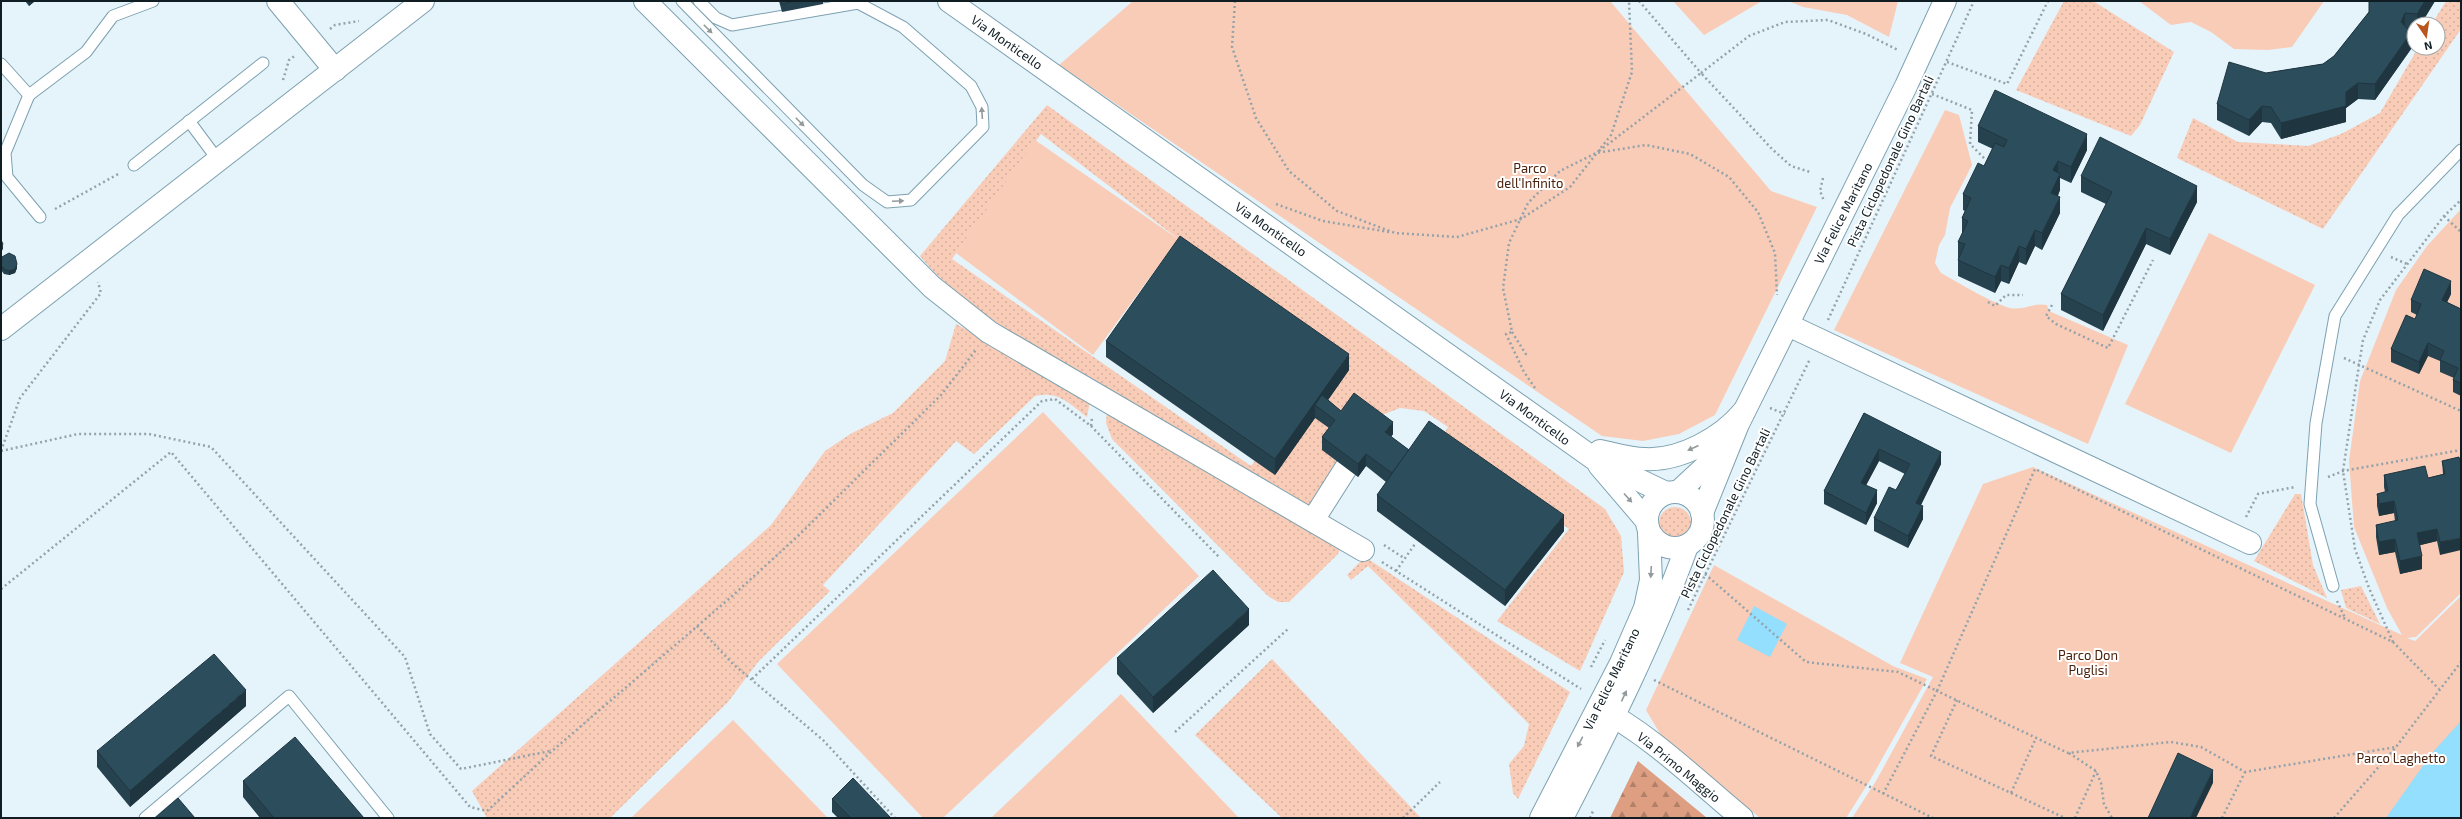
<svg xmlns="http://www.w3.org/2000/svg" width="2462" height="819" viewBox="0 0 2462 819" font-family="'Exo 2',sans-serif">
  <defs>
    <pattern id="grass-dots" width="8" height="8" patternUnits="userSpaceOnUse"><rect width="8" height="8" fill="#f9ccb8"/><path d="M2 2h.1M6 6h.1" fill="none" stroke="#d4af9e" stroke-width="1.8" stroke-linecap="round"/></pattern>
    <pattern id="forest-firs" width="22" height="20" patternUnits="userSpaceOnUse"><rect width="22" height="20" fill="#dd9e81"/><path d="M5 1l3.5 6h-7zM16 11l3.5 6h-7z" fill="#b28069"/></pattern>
  </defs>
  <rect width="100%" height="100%" fill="#e5f4fb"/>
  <g fill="url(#grass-dots)" fill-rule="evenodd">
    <path d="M 2064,1 L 2093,1 L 2174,52 L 2140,125 L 2131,136 L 2016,90 Z"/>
    <path d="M 2446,1 L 2461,1 L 2461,29 L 2323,229 L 2177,158 L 2193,118 L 2238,142 L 2308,146 L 2341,134 L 2380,113 L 2418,48 L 2438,48 L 2438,24 L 2432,24 Z"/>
    <path d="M 1047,105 L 1605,509 L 1621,536 L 1624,572 L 1580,671 L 1497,621 L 1569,529 L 1441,438 L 1448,427 L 1424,411 L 1400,408 L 1382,415 L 1310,513 L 998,330 L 934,272 L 920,256 ZM 1041,134 L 1334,358 L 1251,466 L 952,259 Z"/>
    <path d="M 956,324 L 1091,397 L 1087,417 C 1068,403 1059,391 1035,396 L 974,454 L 956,441 L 823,585 L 830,591 L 758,662 L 728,702 L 610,818 L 487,818 L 472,791 L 771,525 L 825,451 L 852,433 L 893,413 L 945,361 Z"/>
    <path d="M 1107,410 L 1341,547 L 1338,554 L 1289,602 L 1278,602 L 1268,596 L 1112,439 L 1106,423 Z"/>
    <path d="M 2295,494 L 2301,494 L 2313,565 L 2327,598 L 2254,561 Z"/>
    <circle cx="1675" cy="523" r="16"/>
    <path d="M 1365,557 L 1570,692 L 1518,799 L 1513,793 L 1509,764 L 1524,746 L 1529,724 L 1368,566 L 1351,580 L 1347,575 Z"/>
    <path d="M 2361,586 L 2380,624 L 2346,608 L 2341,590 Z"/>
    <path d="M 1272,659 L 1421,818 L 1282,818 L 1195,735 Z"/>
  </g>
  <path fill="url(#forest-firs)" d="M 1638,761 L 1707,818 L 1610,818 Z"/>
  <g fill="#f9ccb8">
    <path d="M 1133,1 L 1610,1 L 1771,191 L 1817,207 L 1715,415 L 1679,434 L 1643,441 L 1602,436 L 1059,65 Z"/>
    <path d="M 1673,1 L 1762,1 L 1704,35 Z"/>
    <path d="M 1788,1 L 1898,1 L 1889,37 L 1847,15 L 1803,7 Z"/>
    <path d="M 2139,1 L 2324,1 L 2292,47 L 2268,50 L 2234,49 L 2211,32 L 2191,22 L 2171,25 Z"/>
    <path d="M 1945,110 L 1959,115 L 1972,165 L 1950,208 L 1945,235 L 1939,245 L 1935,263 L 1941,273 C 1959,283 1992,303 2010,308 C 2023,311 2034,302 2047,305 L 2049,311 L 2128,345 L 2088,444 L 1834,330 Z"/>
    <path d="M 1035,140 L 1178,239 L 1093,355 L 956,253 Z"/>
    <path d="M 2461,209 L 2461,593 L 2416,637 L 2407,638 L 2415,641 L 2461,596 L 2461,818 L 1852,818 L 1876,781 L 1933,677 L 1900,663 L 1983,484 L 2033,467 L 2402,635 L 2387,608 L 2354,527 L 2349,461 L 2360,381 L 2396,290 L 2427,246 Z"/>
    <path d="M 2209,233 L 2315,285 L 2231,453 L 2125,404 Z"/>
    <path d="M 1043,412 L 1199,576 L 943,818 L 923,818 L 777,664 Z"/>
    <path d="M 1714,565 L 1893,666 L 1927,679 L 1869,782 L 1846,818 L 1760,818 L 1662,737 L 1646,710 Z"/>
    <path d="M 1121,694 L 1239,818 L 991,818 Z"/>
    <path d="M 733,720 L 828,818 L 631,818 Z"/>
  </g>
  <g fill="#94defe">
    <path d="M 1754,606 L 1787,624 L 1770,657 L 1737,640 Z"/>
    <path d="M 2461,721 L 2461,818 L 2386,818 L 2432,753 Z"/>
  </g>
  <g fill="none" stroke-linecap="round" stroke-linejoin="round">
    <g stroke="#7da1b0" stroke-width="13">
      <g id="lane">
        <path d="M 682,1 L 863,185 L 887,202 L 911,200 L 983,127 L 982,107 L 971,86 L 903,27 L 858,3 L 732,25 L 716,18 L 699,1"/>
        <path d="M 1,64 L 29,95 L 5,153 L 7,177 L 40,217"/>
        <path d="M 29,95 L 86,52 L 113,16 L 153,1"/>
        <path d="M 189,121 L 218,160"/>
        <path d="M 134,165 L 263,63"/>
        <path d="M 2333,586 L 2310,504 L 2316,423 L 2335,316 L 2398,215 L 2461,150"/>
        <path d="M 145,818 L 289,696 L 388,818"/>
      </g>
    </g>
    <g stroke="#7da1b0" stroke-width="24">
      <g id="street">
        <path d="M 278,1 L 335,70"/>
        <path d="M 645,1 L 932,287 L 989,332 L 1363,550"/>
        <path d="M 949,1 L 1593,458 L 1666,493"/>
        <path d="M 1788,325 L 2250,543"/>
        <path d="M 1,329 L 423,1"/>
        <path d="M 1600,451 C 1615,454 1629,459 1645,459 C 1680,461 1722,438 1744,411"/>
        <path d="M 1599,465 L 1646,520"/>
        <path d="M 1313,520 L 1346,468"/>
        <path d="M 1598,708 C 1649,733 1698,782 1742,818"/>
      </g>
    </g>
    <g stroke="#7da1b0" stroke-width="24">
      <g id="secondary">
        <circle cx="1675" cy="520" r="28"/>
        <path d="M 1678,492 L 1704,468 L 1723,444"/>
        <path d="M 1702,513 L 1738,424 L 1906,86 L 1945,1"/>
        <path d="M 1541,818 L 1621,663 L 1645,608 L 1651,580 L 1649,533"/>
        <path d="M 1562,818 C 1608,729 1653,640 1687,546"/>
      </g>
    </g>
    <g stroke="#94a2a9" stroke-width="2.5" stroke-dasharray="2 3" stroke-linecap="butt">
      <path d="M 1235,1 L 1232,47 L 1256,118 L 1289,171 L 1337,211 L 1395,233 L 1457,237 L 1521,219 L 1570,187 L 1611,135 L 1632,72 L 1629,1"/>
      <path d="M 1639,1 L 1701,73 L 1749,36 L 1785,22 L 1828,20 L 1866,34 L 1898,50"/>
      <path d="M 330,29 L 335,25 L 359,21"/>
      <path d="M 1947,62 L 2007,84 L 2048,1"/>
      <path d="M 283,80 L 289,60 L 296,55"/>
      <path d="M 1932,94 L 1972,110 L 1970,144 L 1986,160"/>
      <path d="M 1599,151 L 1701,73 L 1772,149 L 1791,166 L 1810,172"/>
      <path d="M 1823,178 L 1820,191 L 1824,201"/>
      <path d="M 1276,204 L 1323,221 L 1389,232"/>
      <path d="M 55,209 L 120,173"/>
      <path d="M 2444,216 L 2461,232"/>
      <path d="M 2391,257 L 2407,264"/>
      <path d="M 1988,302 L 1995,306 L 2006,295 L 2023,295"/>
      <path d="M 2052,305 L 2046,316 L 2056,324 L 2108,348 L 2153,260"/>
      <path d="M 1828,320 L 1974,1"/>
      <path d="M 1512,332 L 1527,356"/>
      <path d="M 2344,358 L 2461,411"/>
      <path d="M 1535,388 L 1524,372 L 1506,334 L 1512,332 L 1503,288 L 1509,243 L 1528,203 L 1560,171 L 1596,153 L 1646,145 L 1690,154 L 1729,177 L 1758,212 L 1775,253 L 1777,295"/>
      <path d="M 1770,408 L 1785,414"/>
      <path d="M 1091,426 L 1220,558"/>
      <path d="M 1,451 L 78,434 L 149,434 L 211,447 L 405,657 L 430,734 L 461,769 L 550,751"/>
      <path d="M 1,451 L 20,398 L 101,293 L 98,282"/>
      <path d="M 2328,477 L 2343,471 L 2461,450"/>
      <path d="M 2246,517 L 2258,494 L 2295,487"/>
      <path d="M 1384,545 L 1404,558"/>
      <path d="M 1382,562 L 1581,689"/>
      <path d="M 1396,571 L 1415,544"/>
      <path d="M 1705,574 L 1806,662 L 1898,672 L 1937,691 L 2035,469 L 2393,642 L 2439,689"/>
      <path d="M 1,589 L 171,452 L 470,807 L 487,811 L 552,751 L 730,598 L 798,536 L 941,395 L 976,350"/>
      <path d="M 2337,601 L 2345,618"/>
      <path d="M 1688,610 L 1810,359"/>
      <path d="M 697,626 L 733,664 L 823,740 L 895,818"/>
      <path d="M 2393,642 L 2369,588 L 2355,549 L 2343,471 L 2359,365 L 2363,340 L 2380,300 L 2444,216 L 2461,200"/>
      <path d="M 1591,667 L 1605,640"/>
      <path d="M 752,679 L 1042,401 L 1055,399 L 1091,426 L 1092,418"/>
      <path d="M 1654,680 L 1933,818"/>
      <path d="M 1957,700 L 1931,756 L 2011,793 L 2036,738"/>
      <path d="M 1175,732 L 1289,628"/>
      <path d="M 2069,753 L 2096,771 L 2101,783 L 2104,804 L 2112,818"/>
      <path d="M 2011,793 L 2065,818"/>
      <path d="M 1883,794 L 1937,691 L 2068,753 L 2171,742 L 2201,747 L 2245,772 L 2396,747"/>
      <path d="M 1403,818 L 1440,782"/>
      <path d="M 1590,818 L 1593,811"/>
      <path d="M 2075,818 L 2096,771"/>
      <path d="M 2222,818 L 2245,772"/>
      <path d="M 2334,818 L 2396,747 L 2461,662"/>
    </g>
    <use href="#lane" stroke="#fff" stroke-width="11"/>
    <use href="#street" stroke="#fff" stroke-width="22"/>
    <use href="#secondary" stroke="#fff" stroke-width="22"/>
  </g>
  <g fill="#26424e">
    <path d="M 25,1 L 35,1 L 29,6 Z"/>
    <path d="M 779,1 L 823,1 L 823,4 L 782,12 Z"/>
    <path d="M 2435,1 L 2421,24 L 2414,24 L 2414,30 L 2408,29 L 2411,49 L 2375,100 L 2358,99 L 2346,108 L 2346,122 L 2281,139 L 2271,123 L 2262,122 L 2249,136 L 2217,120 L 2217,104 L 2266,73 L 2323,64 L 2334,56 L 2369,12 Z"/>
    <path d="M 1978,126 L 2087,150 L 2071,183 L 2060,178 L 2060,190 L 2058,196 L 2060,213 L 2042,250 L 2035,246 L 2026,265 L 2019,262 L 2009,284 L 2001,281 L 1995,293 L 1958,276 L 1958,260 L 1959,258 L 1958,258 L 1958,242 L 1962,235 L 1962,218 L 1965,211 L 1963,210 L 1963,194 L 1984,166 L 1993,149 L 1978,142 Z"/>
    <path d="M 2081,176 L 2197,202 L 2170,255 L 2146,244 L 2103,331 L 2061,310 L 2061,294 L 2106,204 L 2081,192 Z"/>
    <path d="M 1,261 L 17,268 L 15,273 L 9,275 L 4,274 L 1,270 Z"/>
    <path d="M 2451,294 L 2447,302 L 2461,309 L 2461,396 L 2453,392 L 2453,380 L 2454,378 L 2440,372 L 2440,361 L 2428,356 L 2419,374 L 2391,362 L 2391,349 L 2415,319 L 2417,315 L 2411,312 L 2411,300 Z"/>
    <path d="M 1106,341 L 1349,370 L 1328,400 L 1341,411 L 1393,434 L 1391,437 L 1409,450 L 1564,531 L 1505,606 L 1377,511 L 1377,495 L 1386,482 L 1366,466 L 1358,477 L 1322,450 L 1322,437 L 1329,428 L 1315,418 L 1275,475 L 1106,357 Z"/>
    <path d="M 1864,413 L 1941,464 L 1921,505 L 1923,519 L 1908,548 L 1874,531 L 1874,518 L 1896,490 L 1905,474 L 1879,461 L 1866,485 L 1877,503 L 1866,525 L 1824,504 L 1824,491 Z"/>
    <path d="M 2459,457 L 2440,555 L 2437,541 L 2420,545 L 2422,569 L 2400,574 L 2395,552 L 2379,555 L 2376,537 L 2376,525 L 2395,521 L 2394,513 L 2379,516 L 2377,506 L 2377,494 L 2385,492 L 2384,487 L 2384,475 L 2428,478 L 2443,474 L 2442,461 Z"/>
    <path d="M 1249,625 L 1153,713 L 1117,674 L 1117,658 Z"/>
    <path d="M 246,706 L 130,807 L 97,767 L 97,751 Z"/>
    <path d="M 243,781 L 364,818 L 260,818 L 243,797 Z"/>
    <path d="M 832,799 L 891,818 L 838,818 L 832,812 Z"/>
  </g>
  <g fill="#1f3640">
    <path d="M 29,1 L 35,1 L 29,6 Z"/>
    <path d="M 2425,1 L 2435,1 L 2421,24 L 2417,24 L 2417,14 Z"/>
    <path d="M 2405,13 L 2405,29 L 2401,22 Z"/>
    <path d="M 2411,33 L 2411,49 L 2375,100 L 2375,84 Z"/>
    <path d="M 2358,83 L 2358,99 L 2346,108 L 2346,122 L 2281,139 L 2281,123 L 2346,92 Z"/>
    <path d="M 2262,106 L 2262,122 L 2249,136 L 2249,120 Z"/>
    <path d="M 2087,134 L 2087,150 L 2071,183 L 2071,167 Z"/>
    <path d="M 2058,161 L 2058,177 L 2053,170 Z"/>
    <path d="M 2060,174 L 2060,190 L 2051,209 L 2051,193 Z"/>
    <path d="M 2197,186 L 2197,202 L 2170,255 L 2170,239 Z"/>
    <path d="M 2060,197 L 2060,213 L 2042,250 L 2042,233 Z"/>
    <path d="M 2146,228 L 2146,244 L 2103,331 L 2103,315 Z"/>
    <path d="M 2035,230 L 2035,246 L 2026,265 L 2026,249 Z"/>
    <path d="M 3,244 L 3,249 L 1,252 L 1,247 Z"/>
    <path d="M 2019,246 L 2019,262 L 2009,284 L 2009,268 Z"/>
    <path d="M 17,264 L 17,268 L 15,273 L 9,275 L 9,271 Z"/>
    <path d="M 2001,265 L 2001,281 L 1995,293 L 1995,277 Z"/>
    <path d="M 2451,281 L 2451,294 L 2442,313 L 2442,300 Z"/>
    <path d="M 2428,343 L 2428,356 L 2419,374 L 2419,362 Z"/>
    <path d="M 1349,354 L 1349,370 L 1321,410 L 1315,405 L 1315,418 L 1275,475 L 1275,459 Z"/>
    <path d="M 1393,422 L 1393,434 L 1385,445 L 1385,432 Z"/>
    <path d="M 1879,449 L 1879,461 L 1861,495 L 1861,483 Z"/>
    <path d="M 1941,452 L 1941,464 L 1916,515 L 1916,503 Z"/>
    <path d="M 1366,454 L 1366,466 L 1358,477 L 1358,464 Z"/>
    <path d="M 1877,490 L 1877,503 L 1866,525 L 1866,513 Z"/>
    <path d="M 2394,501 L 2394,513 L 2379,516 L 2379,504 Z"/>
    <path d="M 1923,506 L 1923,519 L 1908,548 L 1908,536 Z"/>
    <path d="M 1564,515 L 1564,531 L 1505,606 L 1505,590 Z"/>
    <path d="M 2437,529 L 2437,541 L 2417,546 L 2417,533 Z"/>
    <path d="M 2461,538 L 2461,550 L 2440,555 L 2440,542 Z"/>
    <path d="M 2395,539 L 2395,552 L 2379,555 L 2379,542 Z"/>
    <path d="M 2422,556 L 2422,569 L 2400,574 L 2400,561 Z"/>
    <path d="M 1249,609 L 1249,625 L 1153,713 L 1153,697 Z"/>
    <path d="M 246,690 L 246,706 L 130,807 L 130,791 Z"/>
    <path d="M 2213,770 L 2213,783 L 2196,818 L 2190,818 Z"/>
  </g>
  <g fill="#2c4d5b" stroke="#1f3640">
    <path d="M 781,1 L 795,1 L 782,4 Z"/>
    <path d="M 2369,1 L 2425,1 L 2417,14 L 2405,13 L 2401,22 L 2411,33 L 2375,84 L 2358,83 L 2346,92 L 2346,106 L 2281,123 L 2271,107 L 2262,106 L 2249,120 L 2217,104 L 2229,62 L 2266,73 L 2323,64 L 2334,56 L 2369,12 Z"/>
    <path d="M 1995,90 L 2087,134 L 2071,167 L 2058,161 L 2053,170 L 2060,174 L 2051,193 L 2060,197 L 2042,233 L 2035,230 L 2026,249 L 2019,246 L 2009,268 L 2001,265 L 1995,277 L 1958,260 L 1965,244 L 1958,242 L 1968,221 L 1962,218 L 1971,198 L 1963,194 L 1978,163 L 1984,166 L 1995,143 L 2004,147 L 2007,140 L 1978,126 Z"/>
    <path d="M 2100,137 L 2197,186 L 2170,239 L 2146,228 L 2103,315 L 2061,294 L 2112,192 L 2081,176 Z"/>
    <path d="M 1180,236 L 1349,354 L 1275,459 L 1106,341 Z"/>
    <path d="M 1,240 L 3,244 L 1,247 Z"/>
    <path d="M 9,253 L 15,256 L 17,264 L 15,269 L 9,271 L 4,269 L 1,265 L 1,261 L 2,257 Z"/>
    <path d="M 2424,269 L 2451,281 L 2442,300 L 2461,309 L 2461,383 L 2453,380 L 2458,368 L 2440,360 L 2444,351 L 2428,343 L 2419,362 L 2391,349 L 2406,315 L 2415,319 L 2421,304 L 2411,300 Z"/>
    <path d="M 1354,393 L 1393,422 L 1385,432 L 1409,450 L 1392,473 L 1366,454 L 1358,464 L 1322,437 L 1335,420 L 1315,405 L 1322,395 L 1341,411 Z"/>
    <path d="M 1864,413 L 1941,452 L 1916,503 L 1923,506 L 1908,536 L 1874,518 L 1889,487 L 1896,490 L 1910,464 L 1879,449 L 1861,483 L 1877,490 L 1866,513 L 1824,491 Z"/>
    <path d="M 1429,421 L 1564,515 L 1505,590 L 1377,495 Z"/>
    <path d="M 2459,457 L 2461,465 L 2461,538 L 2440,542 L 2437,529 L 2417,533 L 2422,556 L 2400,561 L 2395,539 L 2379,542 L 2376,525 L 2398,520 L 2394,501 L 2379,504 L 2377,494 L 2388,491 L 2384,475 L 2425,466 L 2428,478 L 2445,474 L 2442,461 Z"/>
    <path d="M 1213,570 L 1249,609 L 1153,697 L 1117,658 Z"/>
    <path d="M 214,654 L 246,690 L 130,791 L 97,751 Z"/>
    <path d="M 295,737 L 364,818 L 274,818 L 243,781 Z"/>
    <path d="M 2178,753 L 2213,770 L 2190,818 L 2148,818 Z"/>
    <path d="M 853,778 L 891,818 L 851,818 L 832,799 Z"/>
    <path d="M 178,798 L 195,818 L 155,818 Z"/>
  </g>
  <defs><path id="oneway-solid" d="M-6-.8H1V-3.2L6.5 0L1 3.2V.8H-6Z"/></defs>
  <g fill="#939a9c">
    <use href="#oneway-solid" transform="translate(708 29) rotate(45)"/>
    <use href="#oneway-solid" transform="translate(982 113) rotate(-94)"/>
    <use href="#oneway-solid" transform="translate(800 122) rotate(45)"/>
    <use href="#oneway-solid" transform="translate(898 201) rotate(-3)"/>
    <use href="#oneway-solid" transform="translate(1693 448) rotate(156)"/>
    <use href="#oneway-solid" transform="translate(1628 498) rotate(48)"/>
    <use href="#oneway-solid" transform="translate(1651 572) rotate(93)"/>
    <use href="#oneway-solid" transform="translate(1624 696) rotate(-65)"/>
    <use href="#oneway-solid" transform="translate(1580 742) rotate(117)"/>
  </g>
  <g text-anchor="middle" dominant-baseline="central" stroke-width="4" stroke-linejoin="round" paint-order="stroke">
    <g font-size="13" fill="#101e24" stroke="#fff">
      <text transform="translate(1007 42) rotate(35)">Via Monticello</text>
      <text transform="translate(1890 161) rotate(-65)">Pista Ciclopedonale Gino Bartali</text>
      <text transform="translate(1843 213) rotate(-63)">Via Felice Maritano</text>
      <text transform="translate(1271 229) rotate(35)">Via Monticello</text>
      <text transform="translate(1535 417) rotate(36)">Via Monticello</text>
      <text transform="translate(1725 513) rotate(-64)">Pista Ciclopedonale Gino Bartali</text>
      <text transform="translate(1611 679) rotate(-64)">Via Felice Maritano</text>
      <text transform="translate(1679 767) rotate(39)">Via Primo Maggio</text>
    </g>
    <g font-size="13" fill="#4a210c" stroke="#fff">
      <text x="1530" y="168">Parco<tspan x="1530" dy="15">dell'Infinito</tspan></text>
      <text x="2088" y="655">Parco Don<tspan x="2088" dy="15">Puglisi</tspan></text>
      <text x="2401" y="758">Parco Laghetto</text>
    </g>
  </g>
  <rect width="2462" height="819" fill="none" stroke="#101e24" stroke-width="4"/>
  <g transform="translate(2426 36) rotate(167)"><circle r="19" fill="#ffffff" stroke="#9fa5a7"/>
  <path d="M0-3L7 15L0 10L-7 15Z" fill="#b9561e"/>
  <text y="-6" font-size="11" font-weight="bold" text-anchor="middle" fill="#101e24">N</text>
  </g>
</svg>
